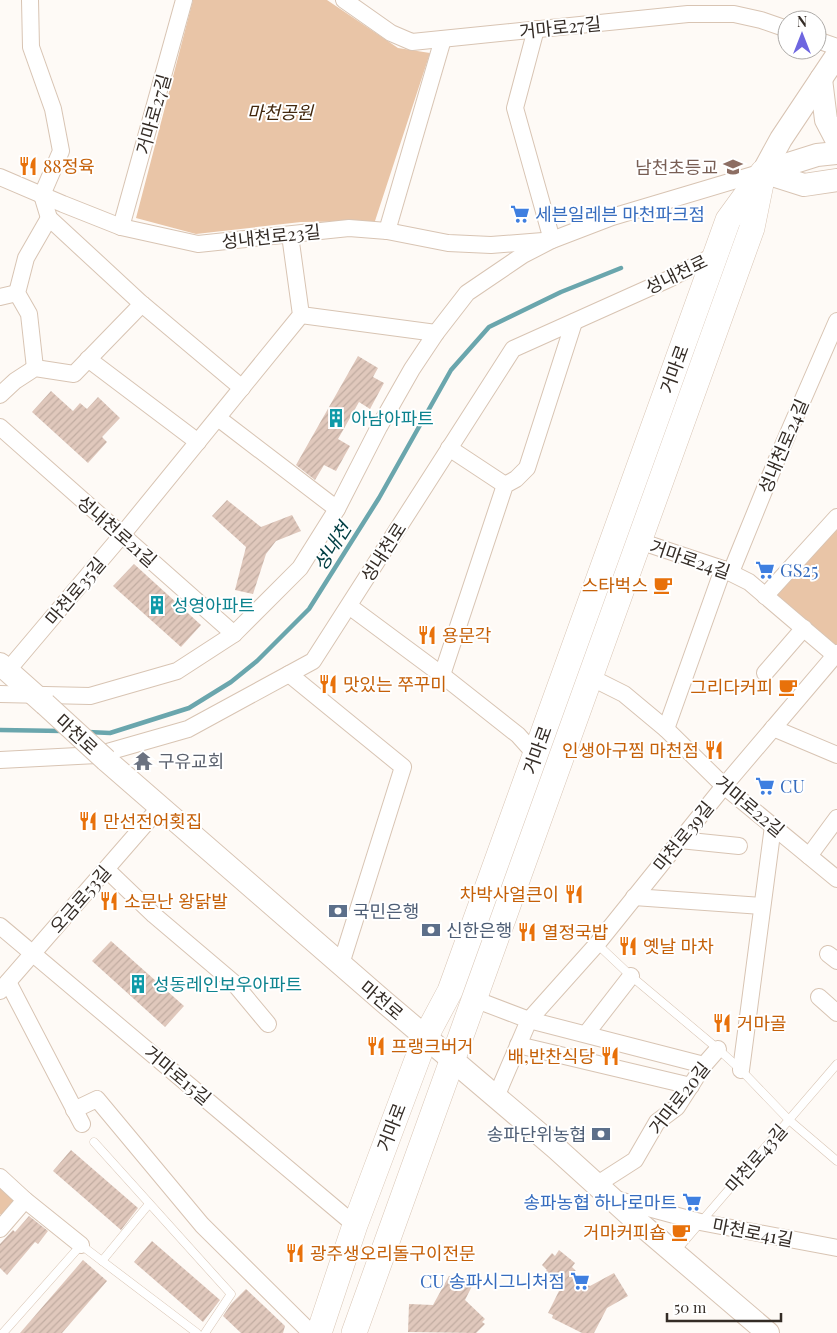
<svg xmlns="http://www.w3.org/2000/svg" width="837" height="1333" viewBox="0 0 837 1333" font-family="'Playfair Display','Noto Sans KR',serif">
  <defs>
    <pattern id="building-hatch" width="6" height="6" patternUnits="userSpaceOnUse" patternTransform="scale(1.25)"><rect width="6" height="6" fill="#e0c8bc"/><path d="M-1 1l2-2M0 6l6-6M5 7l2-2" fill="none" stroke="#c1aca1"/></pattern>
  </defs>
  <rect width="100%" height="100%" fill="#fefaf6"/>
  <g fill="#e9c5a7">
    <path d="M 193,0 L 327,0 L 398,48 L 430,53 L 375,221 L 301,222 L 196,234 L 136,218 Z"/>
    <path d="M 837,523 L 837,644 L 833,648 L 773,594 Z"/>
    <path d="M 0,1182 L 18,1198 L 2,1216 L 0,1214 Z"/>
  </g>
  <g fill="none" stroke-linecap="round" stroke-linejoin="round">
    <g stroke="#6aa6ad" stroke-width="4.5">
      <path d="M 0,730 L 63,731"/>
      <path d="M 88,732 L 110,733 L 189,708 L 231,682 L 257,661 L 309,609 L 379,498 L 451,370 L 489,327 L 561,292 L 621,268"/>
    </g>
  </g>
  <g fill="url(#building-hatch)">
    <path d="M 358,356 L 378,368 L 373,377 L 384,383 L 370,409 L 359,402 L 338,439 L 350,446 L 336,471 L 324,465 L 315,480 L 296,465 Z"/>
    <path d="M 51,391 L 73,411 L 80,403 L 87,409 L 98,397 L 120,418 L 102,437 L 107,442 L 88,463 L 32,412 Z"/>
    <path d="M 227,500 L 261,527 L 292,515 L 301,531 L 276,541 L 266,554 L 253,594 L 235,590 L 246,547 L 212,516 Z"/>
    <path d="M 134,564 L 201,625 L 181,647 L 113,586 Z"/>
    <path d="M 111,941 L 184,1006 L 165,1027 L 92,961 Z"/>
    <path d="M 71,1150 L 138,1208 L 121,1230 L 53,1171 Z"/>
    <path d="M 29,1216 L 48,1231 L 38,1244 L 35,1242 L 7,1275 L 0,1268 L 0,1244 L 13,1230 L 15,1232 Z"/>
    <path d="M 152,1241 L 220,1300 L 203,1322 L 134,1262 Z"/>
    <path d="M 559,1250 L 575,1263 L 572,1267 L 576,1271 L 573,1275 L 584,1283 L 590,1286 L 614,1273 L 628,1296 L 607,1308 L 594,1333 L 582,1333 L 552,1318 L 553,1315 L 548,1313 L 561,1287 L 544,1273 L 547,1270 L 542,1265 L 552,1253 L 555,1256 Z"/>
    <path d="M 83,1260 L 107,1281 L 62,1333 L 20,1333 Z"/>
    <path d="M 458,1274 L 469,1280 L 467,1283 L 472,1286 L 465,1300 L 485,1319 L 482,1322 L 485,1324 L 476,1333 L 408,1332 L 409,1304 L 433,1305 L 449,1276 L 455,1279 Z"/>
    <path d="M 246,1289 L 285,1326 L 283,1333 L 241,1333 L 223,1316 L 231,1304 Z"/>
  </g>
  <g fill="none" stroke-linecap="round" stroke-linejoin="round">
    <g stroke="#d8c4b3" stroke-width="9">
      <g id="lane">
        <path d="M 597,944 L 631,976 L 718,1049 L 741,1070 L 789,1120 L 837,1161"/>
        <path d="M 94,1142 L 231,1294 L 205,1333"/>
        <path d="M 675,1252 L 837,1064"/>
        <path d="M 102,1261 L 149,1204"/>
        <path d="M 3,1333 L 81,1245 L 197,1333"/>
      </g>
    </g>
    <g stroke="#d8c4b3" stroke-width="18">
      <g id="street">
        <path d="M 30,0 L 31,47 L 53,109 L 61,151 L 42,195 L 49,218 L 142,304 L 242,388"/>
        <path d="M 344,0 L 391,33 L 412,42 L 688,14 L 734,14 L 761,20 L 787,29"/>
        <path d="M 536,29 L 515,108 L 552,240"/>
        <path d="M 817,40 L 837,47"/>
        <path d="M 0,177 L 63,204 L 121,227 L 198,244 L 349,228 L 387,231 L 448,243 L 491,245 L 543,241"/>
        <path d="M 121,227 L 184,0"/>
        <path d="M 387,231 L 443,39"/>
        <path d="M 0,297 L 17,293"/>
        <path d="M 301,315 L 436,333"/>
        <path d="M 88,359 L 198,442"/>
        <path d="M 35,368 L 29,314 L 17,293 L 26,258 L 49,218"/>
        <path d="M 0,395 L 15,381 L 35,368 L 74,374 L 142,304"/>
        <path d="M 218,418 L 337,509"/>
        <path d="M 0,427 L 234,634"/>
        <path d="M 449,448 L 505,485"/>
        <path d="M 639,541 L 723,569 L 749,582 L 837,657"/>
        <path d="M 731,572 L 777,459 L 837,321"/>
        <path d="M 765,596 L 837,517"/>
        <path d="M 349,606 L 442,675 L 518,735 L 535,754"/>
        <path d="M 8,670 L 122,535 L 301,315 L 290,235"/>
        <path d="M 765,673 L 804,628"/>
        <path d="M 289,674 L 403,767 L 341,964"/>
        <path d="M 442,675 L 505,485 L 516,479 L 527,468 L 574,322"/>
        <path d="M 590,677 L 624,694 L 666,729 L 724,786 L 837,879"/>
        <path d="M 0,694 L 90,696 L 177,671 L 234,634 L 300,568 L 337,509 L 379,427 L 412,369 L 436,333 L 467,293 L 523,255 L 552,240 L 612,217 L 763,172"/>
        <path d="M 773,728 L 837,755"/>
        <path d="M 666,729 L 723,569"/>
        <path d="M 0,760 L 97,755 L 188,729 L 313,661 L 513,349 L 669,279 L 715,255"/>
        <path d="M 680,840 L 739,846"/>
        <path d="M 809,856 L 837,818"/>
        <path d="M 106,869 L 154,915 L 233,982 L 268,1024"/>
        <path d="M 634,897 L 762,906"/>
        <path d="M 0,926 L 355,1225"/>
        <path d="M 828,954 L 837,961"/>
        <path d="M 8,982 L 82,1124"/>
        <path d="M 0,991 L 160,807"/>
        <path d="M 819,997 L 837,1013"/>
        <path d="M 474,999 L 529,1020 L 704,1065"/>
        <path d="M 586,1034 L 631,976"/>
        <path d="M 518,1045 L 691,1086"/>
        <path d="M 741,1070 L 773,826"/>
        <path d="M 496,1097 L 529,1020 L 597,944 L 724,786 L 837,653"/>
        <path d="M 74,1110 L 97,1099 L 202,1225 L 311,1333"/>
        <path d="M 0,1177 L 25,1200 L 81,1245"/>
        <path d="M 596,1185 L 635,1160 L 657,1122 L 677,1107 L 704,1065 L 718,1049"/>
        <path d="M 615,1199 L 700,1222 L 837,1248"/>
        <path d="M 0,1229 L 25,1200"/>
      </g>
    </g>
    <g stroke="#d8c4b3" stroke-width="24">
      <g id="secondary">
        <path d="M 821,79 L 826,120 L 837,141"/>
        <path d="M 763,172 L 781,139 L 837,55"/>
        <path d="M 763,172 L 817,155 L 837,153"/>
        <path d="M 763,172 L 804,185 L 837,180"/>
        <path d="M 0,664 L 45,704"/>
        <path d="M 106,760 L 382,1000 L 556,1148 L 631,1216 L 768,1333"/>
      </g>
    </g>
    <g stroke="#d8c4b3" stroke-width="26">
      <g id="primary">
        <path d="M 319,1333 L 355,1225 L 426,1036 L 450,991 L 728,220 L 763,172"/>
        <path d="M 354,1333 L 752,228 L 762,179"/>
      </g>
    </g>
    <use href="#lane" stroke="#fff" stroke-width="8"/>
    <use href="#street" stroke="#fff" stroke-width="16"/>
    <use href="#secondary" stroke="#fff" stroke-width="22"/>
    <use href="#primary" stroke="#fff" stroke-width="25"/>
    <g stroke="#d8c4b3" stroke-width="24" stroke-linecap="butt">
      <path id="secondary-bridge" d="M 45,704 L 106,760"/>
    </g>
    <use href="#secondary-bridge" stroke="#fff" stroke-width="22"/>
  </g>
  <defs>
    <g id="restaurant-bare" transform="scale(1.5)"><path d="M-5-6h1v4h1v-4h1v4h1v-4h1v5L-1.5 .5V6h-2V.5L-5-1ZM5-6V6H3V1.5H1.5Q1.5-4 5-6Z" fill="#e8710a" stroke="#fff" stroke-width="2.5" paint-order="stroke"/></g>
    <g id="school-bare" transform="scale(1.5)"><path d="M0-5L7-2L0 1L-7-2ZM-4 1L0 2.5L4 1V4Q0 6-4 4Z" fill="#8d6e63" stroke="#fff" stroke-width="2.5" paint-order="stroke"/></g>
    <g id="supermarket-bare" transform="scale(1.5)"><path d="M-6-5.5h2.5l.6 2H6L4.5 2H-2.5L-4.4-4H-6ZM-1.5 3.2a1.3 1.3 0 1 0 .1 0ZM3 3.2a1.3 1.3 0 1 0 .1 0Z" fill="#3f7fe0" stroke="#fff" stroke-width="2.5" paint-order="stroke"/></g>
    <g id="building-bare" transform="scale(1.5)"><path d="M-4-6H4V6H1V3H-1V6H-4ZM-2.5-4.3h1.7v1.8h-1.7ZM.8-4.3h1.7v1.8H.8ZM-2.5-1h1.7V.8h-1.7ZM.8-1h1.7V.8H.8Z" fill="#0f9aa8" stroke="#fff" stroke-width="2.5" paint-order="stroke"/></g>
    <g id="cafe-bare" transform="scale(1.5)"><path d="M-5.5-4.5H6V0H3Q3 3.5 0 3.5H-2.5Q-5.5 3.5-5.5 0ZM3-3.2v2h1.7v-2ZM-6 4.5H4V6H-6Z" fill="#e8710a" stroke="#fff" stroke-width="2.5" paint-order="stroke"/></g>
    <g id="temple-bare" transform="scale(1.5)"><path d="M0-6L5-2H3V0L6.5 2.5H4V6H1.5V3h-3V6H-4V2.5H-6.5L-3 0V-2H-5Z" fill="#6b7280" stroke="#fff" stroke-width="2.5" paint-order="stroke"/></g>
    <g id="bank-bare" transform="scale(1.5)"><path d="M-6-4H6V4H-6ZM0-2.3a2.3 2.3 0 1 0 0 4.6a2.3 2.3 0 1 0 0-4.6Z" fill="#5c6f8a" stroke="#fff" stroke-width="2.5" paint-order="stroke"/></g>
  </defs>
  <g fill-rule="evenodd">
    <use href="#restaurant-bare" x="28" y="166"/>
    <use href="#school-bare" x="733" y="167"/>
    <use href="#supermarket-bare" x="520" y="214"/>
    <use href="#building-bare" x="336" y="418"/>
    <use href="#supermarket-bare" x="765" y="570"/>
    <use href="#cafe-bare" x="663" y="585"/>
    <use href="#building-bare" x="157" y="605"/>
    <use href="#restaurant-bare" x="427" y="635"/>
    <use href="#restaurant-bare" x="328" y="684"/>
    <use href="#cafe-bare" x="788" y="687"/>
    <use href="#restaurant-bare" x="714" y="750"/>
    <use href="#temple-bare" x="143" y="761"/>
    <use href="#supermarket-bare" x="765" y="786"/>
    <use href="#restaurant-bare" x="88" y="821"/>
    <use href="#restaurant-bare" x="574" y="894"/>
    <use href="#restaurant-bare" x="109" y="901"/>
    <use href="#bank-bare" x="338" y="911"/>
    <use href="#bank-bare" x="431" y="930"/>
    <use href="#restaurant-bare" x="527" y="932"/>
    <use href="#restaurant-bare" x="628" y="946"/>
    <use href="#building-bare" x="138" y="984"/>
    <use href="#restaurant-bare" x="722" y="1023"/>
    <use href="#restaurant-bare" x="376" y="1046"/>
    <use href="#restaurant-bare" x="610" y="1056"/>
    <use href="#bank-bare" x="601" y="1134"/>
    <use href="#supermarket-bare" x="692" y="1202"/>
    <use href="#cafe-bare" x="681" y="1232"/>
    <use href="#restaurant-bare" x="295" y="1253"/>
    <use href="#supermarket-bare" x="580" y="1281"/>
  </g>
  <g text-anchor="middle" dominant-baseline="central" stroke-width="4" stroke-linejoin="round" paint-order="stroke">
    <g font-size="18" fill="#342c26" stroke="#fff">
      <text transform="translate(560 27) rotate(-6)">거마로27길</text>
      <text transform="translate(153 114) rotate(-74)">거마로27길</text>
      <text transform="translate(271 236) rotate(-6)">성내천로23길</text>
      <text transform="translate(676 274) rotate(-26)">성내천로</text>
      <text transform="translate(674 369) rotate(-70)">거마로</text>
      <text transform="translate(783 446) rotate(-67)">성내천로24길</text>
      <text transform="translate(117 531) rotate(41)">성내천로21길</text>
      <text transform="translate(383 552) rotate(-57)">성내천로</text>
      <text transform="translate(690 559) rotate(19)">거마로24길</text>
      <text transform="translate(75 591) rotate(-50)">마천로35길</text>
      <text transform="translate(77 734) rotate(43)">마천로</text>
      <text transform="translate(537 750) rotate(-70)">거마로</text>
      <text transform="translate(750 806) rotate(40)">거마로22길</text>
      <text transform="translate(683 836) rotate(-51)">마천로39길</text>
      <text transform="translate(80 899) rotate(-49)">오금로53길</text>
      <text transform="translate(382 1000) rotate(40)">마천로</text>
      <text transform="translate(178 1075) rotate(40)">거마로15길</text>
      <text transform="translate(679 1098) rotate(-52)">거마로20길</text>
      <text transform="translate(391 1127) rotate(-69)">거마로</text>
      <text transform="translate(756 1158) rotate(-49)">마천로43길</text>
      <text transform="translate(753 1232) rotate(11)">마천로41길</text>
    </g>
    <g font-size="18" font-style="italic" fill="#42270d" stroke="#fff">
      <text x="280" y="112">마천공원</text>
    </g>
    <g font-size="18" fill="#c56008" stroke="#fff" text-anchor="start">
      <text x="43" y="166">88정육</text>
      <text x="648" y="585" text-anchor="end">스타벅스</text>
      <text x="442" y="635">용문각</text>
      <text x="343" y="684">맛있는 쭈꾸미</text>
      <text x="773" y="687" text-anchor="end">그리다커피</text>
      <text x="699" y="750" text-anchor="end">인생아구찜 마천점</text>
      <text x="103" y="821">만선전어횟집</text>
      <text x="559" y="894" text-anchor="end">차박사얼큰이</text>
      <text x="124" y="901">소문난 왕닭발</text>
      <text x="542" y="932">열정국밥</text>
      <text x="643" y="946">옛날 마차</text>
      <text x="737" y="1023">거마골</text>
      <text x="391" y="1046">프랭크버거</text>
      <text x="595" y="1056" text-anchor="end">배,반찬식당</text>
      <text x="666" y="1232" text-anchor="end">거마커피숍</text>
      <text x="310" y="1253">광주생오리돌구이전문</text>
    </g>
    <g font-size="18" fill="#785e54" stroke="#fff" text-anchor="end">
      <text x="718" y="167">남천초등교</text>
    </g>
    <g font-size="18" fill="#366cbe" stroke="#fff" text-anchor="start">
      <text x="535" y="214">세븐일레븐 마천파크점</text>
      <text x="780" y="570">GS25</text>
      <text x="780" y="786">CU</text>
      <text x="677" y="1202" text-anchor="end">송파농협 하나로마트</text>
      <text x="565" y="1281" text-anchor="end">CU 송파시그니처점</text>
    </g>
    <g font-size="18" fill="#0d838f" stroke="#fff" text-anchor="start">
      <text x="351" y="418">아남아파트</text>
      <text x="172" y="605">성영아파트</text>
      <text x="153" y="984">성동레인보우아파트</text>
    </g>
    <g font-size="18" fill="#5b616d" stroke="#fff" text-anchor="start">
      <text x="158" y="761">구유교회</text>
    </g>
    <g font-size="18" fill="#4e5e75" stroke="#fff" text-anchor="start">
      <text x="353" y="911">국민은행</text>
      <text x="446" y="930">신한은행</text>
      <text x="586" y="1134" text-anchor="end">송파단위농협</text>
    </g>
    <g font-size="19" font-style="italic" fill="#044045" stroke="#fff">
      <text transform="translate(331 546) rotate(-58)">성내천</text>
    </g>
  </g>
  <g transform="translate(802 35)"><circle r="24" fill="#ffffff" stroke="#aeaba8"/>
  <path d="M0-4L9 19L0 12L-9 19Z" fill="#6e66e0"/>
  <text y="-8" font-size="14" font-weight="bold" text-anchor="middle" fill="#342c26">N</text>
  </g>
  <path d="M667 1313v8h114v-8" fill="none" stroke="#342c26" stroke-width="2.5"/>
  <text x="674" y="1313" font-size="15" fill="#342c26" stroke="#ffffff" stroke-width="4" paint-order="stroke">50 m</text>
</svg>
